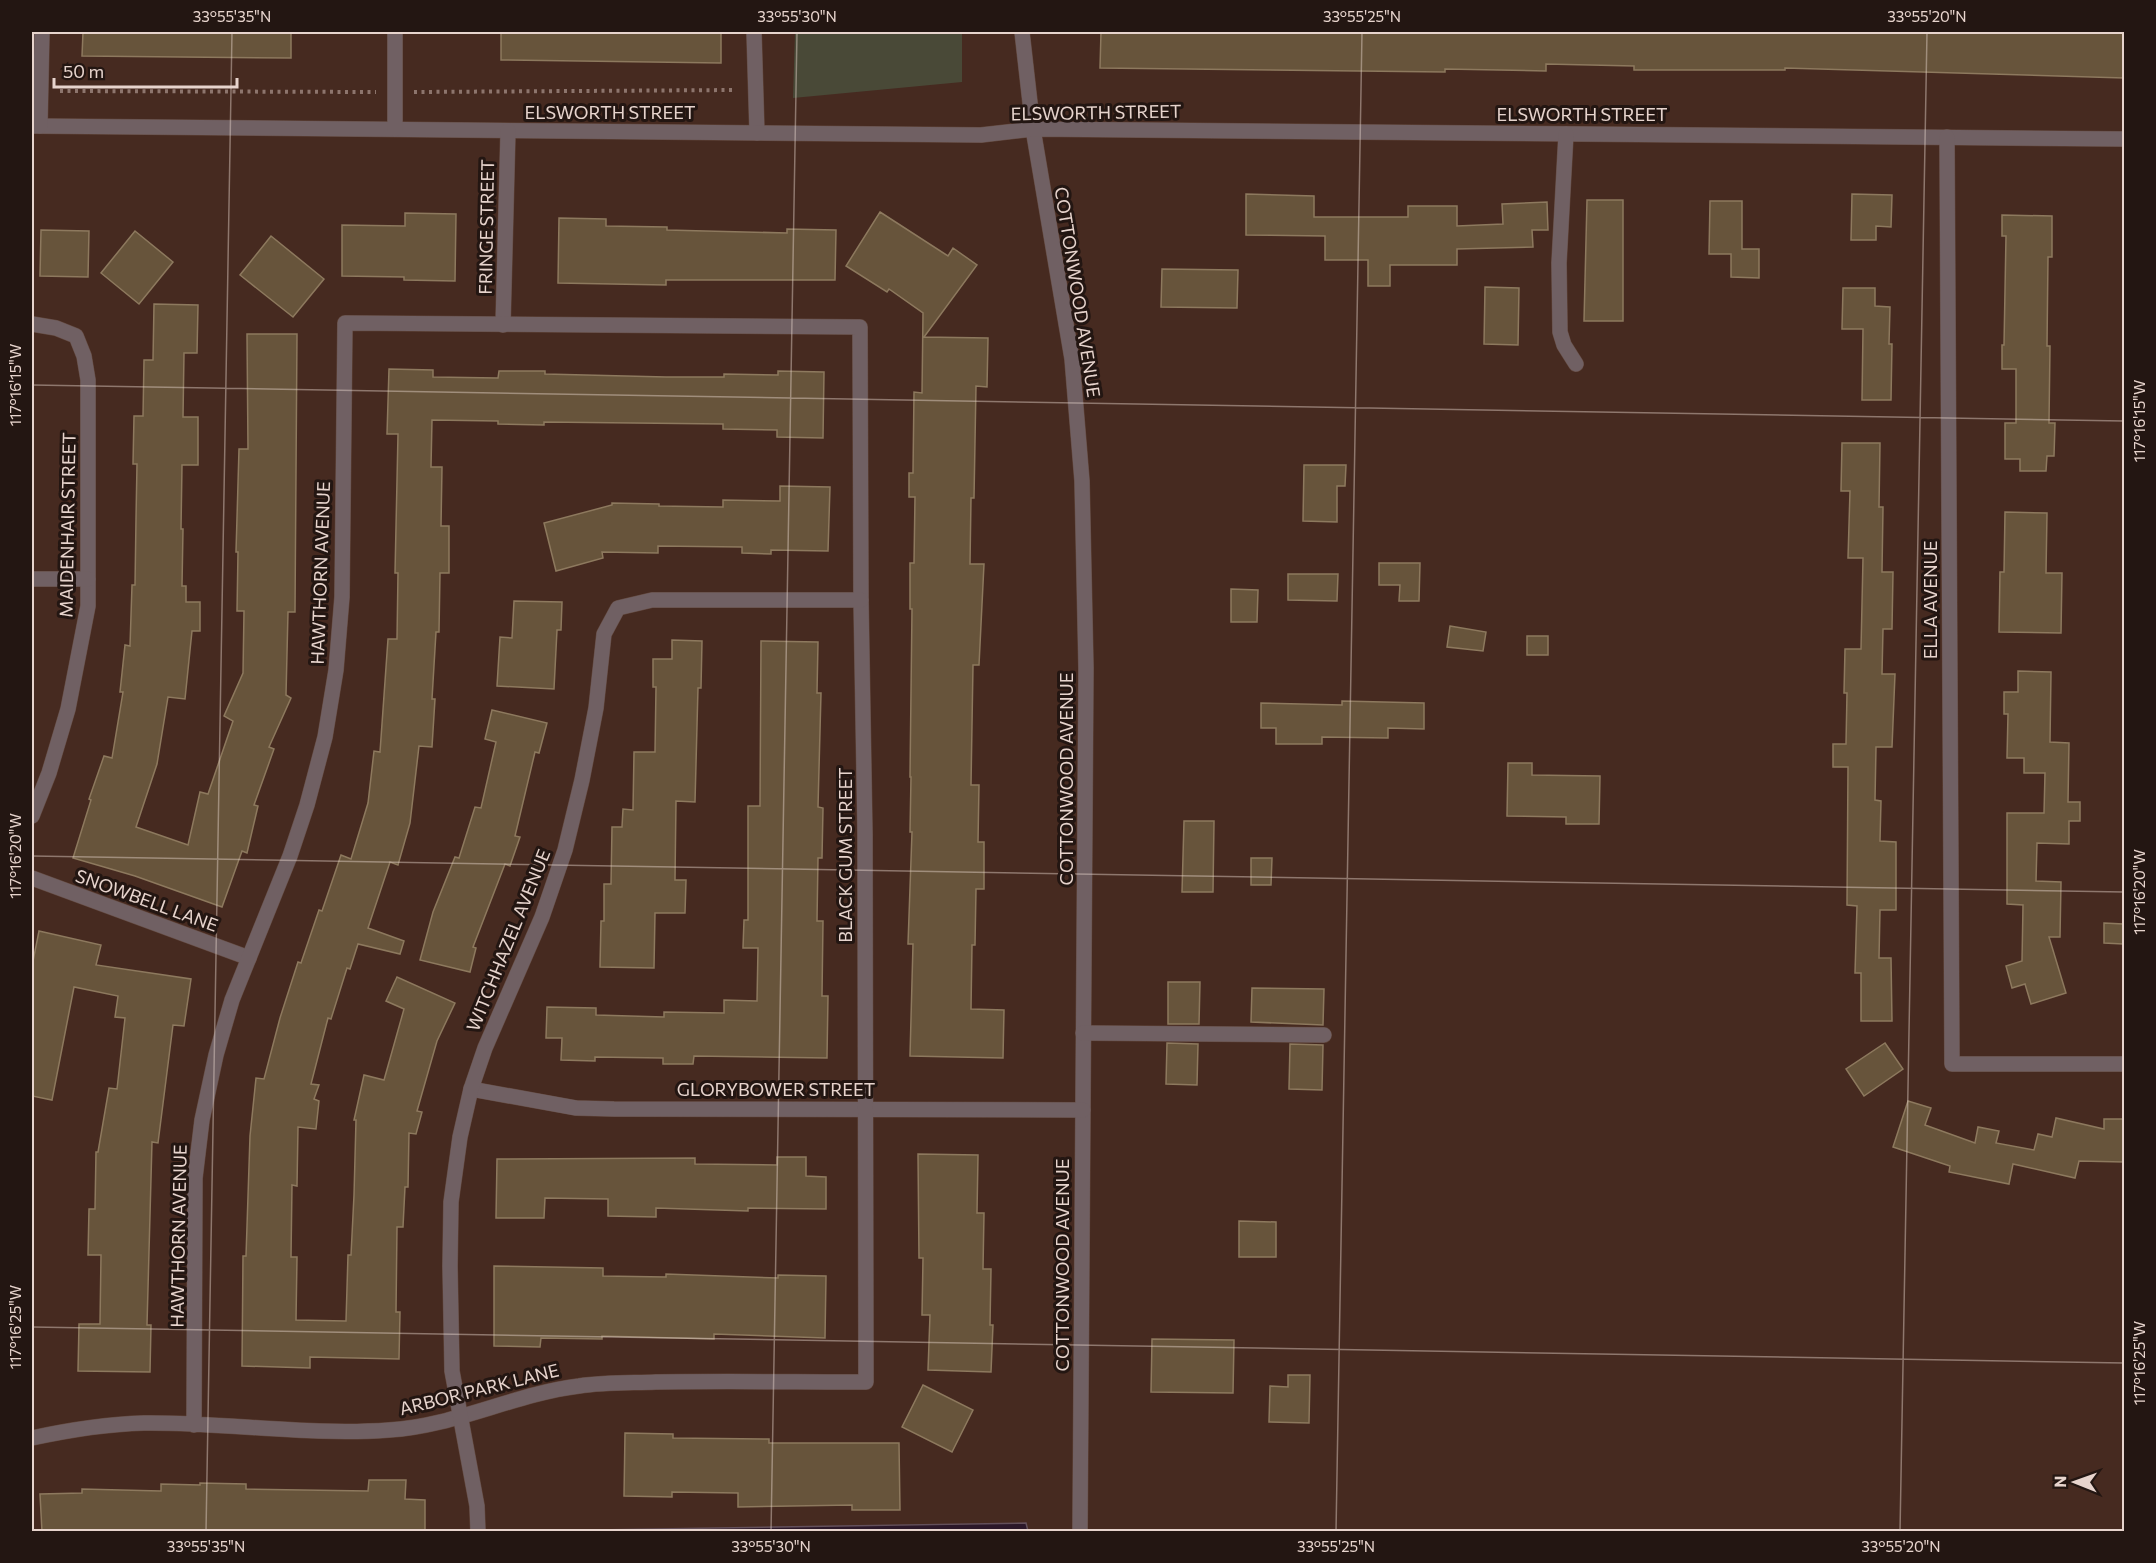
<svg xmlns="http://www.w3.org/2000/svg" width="2156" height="1563" viewBox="0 0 2156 1563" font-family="Commissioner,sans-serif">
  <rect width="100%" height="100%" fill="#462a20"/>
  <path fill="#494937" d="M 795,32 L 962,32 L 962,82 L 793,98 Z"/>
  <path fill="#2c1829" stroke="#64505a" stroke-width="1.5" d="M 1026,1523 L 1028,1531 L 595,1531 L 595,1530 Z"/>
  <g fill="#67543b" stroke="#8d795e" stroke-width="1.5">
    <path d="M 83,32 L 291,32 L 291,58 L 82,56 Z"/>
    <path d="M 501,32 L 721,32 L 721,63 L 501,60 Z"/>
    <path d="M 1101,32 L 2124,32 L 2124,78 L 1785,68 L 1785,70 L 1634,70 L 1634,66 L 1546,64 L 1546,71 L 1445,69 L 1445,72 L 1100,68 Z"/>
    <path d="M 1246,194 L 1314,196 L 1314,217 L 1408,217 L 1408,206 L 1457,206 L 1457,226 L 1503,224 L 1502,204 L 1547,202 L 1548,230 L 1532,230 L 1533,247 L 1457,249 L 1457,265 L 1390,265 L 1390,286 L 1368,286 L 1368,260 L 1325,260 L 1325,236 L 1246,235 Z"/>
    <path d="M 1852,194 L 1892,195 L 1891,227 L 1876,226 L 1876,240 L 1851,240 Z"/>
    <path d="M 1587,200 L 1623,200 L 1623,321 L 1584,321 Z"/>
    <path d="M 1710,201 L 1742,201 L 1742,249 L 1759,249 L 1759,278 L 1731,277 L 1731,254 L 1709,254 Z"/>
    <path d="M 880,212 L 948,256 L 953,248 L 977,265 L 924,337 L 988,338 L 987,387 L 976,386 L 974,498 L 971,498 L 970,564 L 984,564 L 979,665 L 973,665 L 971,785 L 979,785 L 978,842 L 984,842 L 984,889 L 976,889 L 975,945 L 972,945 L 971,1009 L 1004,1010 L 1003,1058 L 910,1056 L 913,944 L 908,944 L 912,832 L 910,832 L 911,777 L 910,777 L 912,609 L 910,609 L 910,563 L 914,563 L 915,497 L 909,497 L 909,473 L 913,473 L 914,392 L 922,393 L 923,313 L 889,289 L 887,292 L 846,266 Z"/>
    <path d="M 405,213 L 456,214 L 455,281 L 404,280 L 404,277 L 342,276 L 342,225 L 405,226 Z"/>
    <path d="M 2002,215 L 2052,216 L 2052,257 L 2048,257 L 2047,346 L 2050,346 L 2049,423 L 2055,423 L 2054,456 L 2047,456 L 2046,471 L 2020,471 L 2020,459 L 2005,459 L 2005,423 L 2016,423 L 2016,369 L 2002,369 L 2002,345 L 2004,345 L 2006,236 L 2002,236 Z"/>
    <path d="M 559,218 L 606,219 L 606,226 L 667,227 L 667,230 L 787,233 L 787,229 L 836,230 L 835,280 L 666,280 L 666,285 L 558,283 Z"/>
    <path d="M 41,230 L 89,231 L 88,277 L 40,276 Z"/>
    <path d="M 135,231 L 173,262 L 139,304 L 101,273 Z"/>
    <path d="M 271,236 L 324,279 L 293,317 L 240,275 Z"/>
    <path d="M 1162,269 L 1238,270 L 1237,308 L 1161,307 Z"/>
    <path d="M 1485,287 L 1519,288 L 1518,345 L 1484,344 Z"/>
    <path d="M 1843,288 L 1875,288 L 1875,306 L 1890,307 L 1889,344 L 1892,344 L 1891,400 L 1862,400 L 1863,329 L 1842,329 Z"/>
    <path d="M 154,304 L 198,305 L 197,353 L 184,353 L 183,417 L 198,417 L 198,465 L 182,465 L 181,529 L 183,529 L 182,586 L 186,586 L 186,602 L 200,602 L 200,631 L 192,631 L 185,699 L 168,697 L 157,764 L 136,827 L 188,845 L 200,792 L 208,794 L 233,721 L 224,716 L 243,673 L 244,611 L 237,611 L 238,552 L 236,552 L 239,449 L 248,449 L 247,334 L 297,334 L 295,612 L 288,612 L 286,695 L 291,698 L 269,747 L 274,749 L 254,805 L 258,806 L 247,853 L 242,851 L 222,907 L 135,876 L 73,858 L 91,800 L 89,799 L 104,756 L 112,758 L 123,692 L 120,692 L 125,645 L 130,646 L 132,585 L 135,585 L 136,519 L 137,464 L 133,464 L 134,416 L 143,416 L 144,360 L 153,360 Z"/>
    <path d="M 389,369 L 433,370 L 433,377 L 498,378 L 499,371 L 545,371 L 545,374 L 666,377 L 724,377 L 724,374 L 778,375 L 778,371 L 824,372 L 823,438 L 777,437 L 777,430 L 723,429 L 723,424 L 544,422 L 544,425 L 498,424 L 498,421 L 432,420 L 431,467 L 442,467 L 441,526 L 449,526 L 449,573 L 440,573 L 439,632 L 436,632 L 432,699 L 435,699 L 432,747 L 419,746 L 410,823 L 398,865 L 390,862 L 368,928 L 404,941 L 400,954 L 358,944 L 350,969 L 347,968 L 331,1019 L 328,1018 L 311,1084 L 319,1085 L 314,1099 L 319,1101 L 316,1129 L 298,1127 L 297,1186 L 292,1185 L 291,1257 L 297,1257 L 296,1320 L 346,1321 L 348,1255 L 351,1255 L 354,1195 L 356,1120 L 354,1120 L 364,1075 L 384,1080 L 404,1009 L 386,1001 L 397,977 L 455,1003 L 437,1041 L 417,1111 L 422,1112 L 416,1134 L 409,1133 L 408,1187 L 405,1187 L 403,1227 L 397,1227 L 396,1312 L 400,1312 L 399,1359 L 310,1357 L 310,1368 L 242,1366 L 243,1256 L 246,1256 L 250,1136 L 256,1078 L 264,1079 L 280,1018 L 298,962 L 301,963 L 319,910 L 322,911 L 341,855 L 351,859 L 368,803 L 374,751 L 380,752 L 388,639 L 397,639 L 398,573 L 395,573 L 398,434 L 387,434 Z"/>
    <path d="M 1842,443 L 1880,443 L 1879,507 L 1883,507 L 1882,572 L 1893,572 L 1892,629 L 1883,629 L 1882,674 L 1895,674 L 1892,747 L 1876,747 L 1875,800 L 1881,801 L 1880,841 L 1896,842 L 1896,910 L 1880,910 L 1879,958 L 1891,958 L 1892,1021 L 1861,1021 L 1861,973 L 1855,973 L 1857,906 L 1847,905 L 1848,767 L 1833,767 L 1833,744 L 1846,744 L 1847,693 L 1844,693 L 1845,649 L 1861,649 L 1863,558 L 1848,558 L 1850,491 L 1841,491 Z"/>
    <path d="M 1304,465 L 1346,465 L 1345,486 L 1337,486 L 1337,522 L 1303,521 Z"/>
    <path d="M 780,486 L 830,487 L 828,551 L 771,550 L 771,554 L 742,553 L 742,547 L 658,546 L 658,553 L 602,552 L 603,558 L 556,571 L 544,523 L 612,505 L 612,503 L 659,504 L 659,506 L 723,507 L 723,500 L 780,501 Z"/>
    <path d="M 2005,512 L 2047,513 L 2046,573 L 2062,573 L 2061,633 L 1999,632 L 2000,572 L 2004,572 Z"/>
    <path d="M 1379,563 L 1420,563 L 1419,601 L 1399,601 L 1400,585 L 1379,585 Z"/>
    <path d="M 1288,574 L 1338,574 L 1337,601 L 1288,600 Z"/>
    <path d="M 1231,589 L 1258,590 L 1257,622 L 1231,622 Z"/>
    <path d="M 514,601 L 562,602 L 561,630 L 557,630 L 554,689 L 497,686 L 500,637 L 512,638 Z"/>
    <path d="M 1450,626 L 1486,632 L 1483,651 L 1447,647 Z"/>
    <rect x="1527" y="636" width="21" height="19"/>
    <path d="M 672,640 L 702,641 L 701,688 L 698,688 L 695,802 L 676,801 L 675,880 L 686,880 L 685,913 L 655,913 L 654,968 L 600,967 L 601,921 L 604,921 L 604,884 L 611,884 L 612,827 L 622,827 L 623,809 L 633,810 L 634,752 L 655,752 L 656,687 L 653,687 L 653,659 L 672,659 Z"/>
    <path d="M 761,641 L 818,642 L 817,693 L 821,693 L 818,807 L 823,808 L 822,858 L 818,858 L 817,921 L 823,921 L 822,996 L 828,996 L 827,1058 L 694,1056 L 693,1064 L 663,1064 L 663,1058 L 595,1057 L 595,1061 L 561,1060 L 562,1038 L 546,1038 L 547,1007 L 596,1008 L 596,1015 L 664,1017 L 664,1012 L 724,1013 L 724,1000 L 757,1001 L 758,948 L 743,948 L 744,920 L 748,920 L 748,806 L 760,806 Z"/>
    <path d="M 2018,671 L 2051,672 L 2050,742 L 2069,743 L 2068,802 L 2080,802 L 2080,821 L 2069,821 L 2069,844 L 2037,843 L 2036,881 L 2061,882 L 2060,937 L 2049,937 L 2066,993 L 2031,1004 L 2025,984 L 2012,988 L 2006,966 L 2022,961 L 2023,905 L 2007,904 L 2007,813 L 2044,813 L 2045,773 L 2024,773 L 2024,758 L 2007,758 L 2008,714 L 2004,714 L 2004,692 L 2018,692 Z"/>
    <path d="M 1342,701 L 1424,703 L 1424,729 L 1388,728 L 1388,738 L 1322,737 L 1322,744 L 1276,744 L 1276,728 L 1261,728 L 1261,703 L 1342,705 Z"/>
    <path d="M 492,710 L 547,723 L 539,753 L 535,752 L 515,836 L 520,837 L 510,866 L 505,864 L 473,947 L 476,948 L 470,972 L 420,960 L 433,912 L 455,857 L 459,858 L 475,807 L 481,808 L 496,742 L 485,739 Z"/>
    <path d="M 1508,763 L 1532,763 L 1532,775 L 1600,776 L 1599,824 L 1566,824 L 1566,817 L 1507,816 Z"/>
    <path d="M 1184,821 L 1214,821 L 1213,892 L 1182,892 Z"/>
    <path d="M 1251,858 L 1272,858 L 1271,885 L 1251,885 Z"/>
    <path d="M 2104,923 L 2123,924 L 2123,944 L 2104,943 Z"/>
    <path d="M 39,931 L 101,945 L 96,965 L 191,979 L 184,1026 L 173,1025 L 158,1143 L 152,1142 L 147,1325 L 151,1325 L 150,1372 L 78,1371 L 79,1324 L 100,1324 L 101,1255 L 88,1255 L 89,1209 L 95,1209 L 96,1152 L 98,1152 L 109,1088 L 117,1089 L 125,1018 L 115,1017 L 118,996 L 74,987 L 52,1100 L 32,1096 L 32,966 Z"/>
    <path d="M 1168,982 L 1200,982 L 1199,1024 L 1168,1024 Z"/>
    <path d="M 1252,988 L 1324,989 L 1323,1025 L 1251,1022 Z"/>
    <path d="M 1167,1043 L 1198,1044 L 1197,1085 L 1166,1084 Z"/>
    <path d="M 1885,1043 L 1903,1069 L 1864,1096 L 1846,1069 Z"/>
    <path d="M 1290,1044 L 1323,1045 L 1322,1090 L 1289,1089 Z"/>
    <path d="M 1908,1101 L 1931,1108 L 1925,1125 L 1975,1143 L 1978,1127 L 1999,1131 L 1996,1143 L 2034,1150 L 2038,1134 L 2052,1137 L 2056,1118 L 2104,1129 L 2104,1119 L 2124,1119 L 2124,1162 L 2079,1161 L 2075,1178 L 2013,1164 L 2009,1184 L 1949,1172 L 1950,1166 L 1893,1147 Z"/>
    <path d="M 918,1154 L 978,1155 L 977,1213 L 984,1213 L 983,1269 L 991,1269 L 990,1325 L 993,1325 L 991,1372 L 928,1370 L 930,1315 L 922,1315 L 923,1258 L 919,1258 Z"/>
    <path d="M 777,1157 L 806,1157 L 806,1176 L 826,1177 L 826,1209 L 748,1208 L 748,1211 L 656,1208 L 656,1217 L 608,1216 L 608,1199 L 545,1198 L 544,1218 L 496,1218 L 497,1159 L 695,1158 L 695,1164 L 777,1165 Z"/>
    <path d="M 1239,1221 L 1276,1222 L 1276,1257 L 1239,1257 Z"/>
    <path d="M 494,1266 L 603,1268 L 603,1276 L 666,1277 L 666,1274 L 778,1278 L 778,1275 L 826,1276 L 825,1338 L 714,1334 L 714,1339 L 602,1336 L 602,1339 L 541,1338 L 540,1347 L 494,1346 Z"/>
    <path d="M 1152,1339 L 1234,1340 L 1233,1393 L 1151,1392 Z"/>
    <path d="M 1288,1375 L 1310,1375 L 1309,1423 L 1269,1422 L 1270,1386 L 1288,1387 Z"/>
    <path d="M 923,1385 L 973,1410 L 952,1452 L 902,1427 Z"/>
    <path d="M 625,1433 L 673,1434 L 673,1438 L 769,1439 L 769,1443 L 899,1443 L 900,1510 L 852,1510 L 852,1505 L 738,1507 L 738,1493 L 672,1492 L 672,1497 L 624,1496 Z"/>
    <path d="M 369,1480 L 406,1480 L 405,1499 L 425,1500 L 425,1532 L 42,1532 L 40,1494 L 82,1493 L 82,1489 L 161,1491 L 161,1484 L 200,1485 L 200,1483 L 246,1484 L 246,1489 L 368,1491 Z"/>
  </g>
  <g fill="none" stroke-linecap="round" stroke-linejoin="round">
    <g stroke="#63493f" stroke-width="16">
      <g id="minor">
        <path d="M 754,32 L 757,133"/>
        <path d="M 1022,32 L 1033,129 L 1072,359 L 1082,481 L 1086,668 L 1080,1532"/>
        <path d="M 32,126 L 981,135 L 1033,129 L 2124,139"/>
        <path d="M 40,126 L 42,32"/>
        <path d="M 395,129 L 395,32"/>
        <path d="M 1566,134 L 1559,263 L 1560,332 L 1564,345 L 1576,364"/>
        <path d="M 1947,137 L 1952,1064 L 2124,1064"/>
        <path d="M 32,324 L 56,328 L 76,336 L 84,356 L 88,380 L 88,606 L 68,709 L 49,773 L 32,816"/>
        <path d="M 503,325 L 508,131"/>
        <path d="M 32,579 L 88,579"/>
        <path d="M 32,878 L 249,958"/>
        <path d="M 1083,1033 L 1324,1035"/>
        <path d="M 471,1089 L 576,1108 L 614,1109 L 1083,1110"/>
        <path d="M 32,1438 C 69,1430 106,1424 144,1423 C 225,1422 308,1436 389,1430 C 455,1426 514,1394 579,1386 C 605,1382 631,1383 656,1382 C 726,1381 796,1382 866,1382 L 865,834 L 861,600 L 860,327 L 345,323 L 342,597 L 336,670 L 325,737 L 307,805 L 290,856 L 232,1000 L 216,1055 L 202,1120 L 195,1178 L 194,1425"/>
        <path d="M 478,1532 L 477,1506 L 452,1371 L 450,1266 L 451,1202 L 460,1137 L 471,1089 L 485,1048 L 542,917 L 565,850 L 582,780 L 596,708 L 604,634 L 618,608 L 652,600 L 861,600"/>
      </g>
    </g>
    <g stroke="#8d756d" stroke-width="4" stroke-dasharray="3 4.5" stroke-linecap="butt">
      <path d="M 60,91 L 376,92"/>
      <path d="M 414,92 L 736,90"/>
    </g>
    <use href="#minor" stroke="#706063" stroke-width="15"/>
  </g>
  <path fill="none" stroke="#e7d4cd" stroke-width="1.5" stroke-opacity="0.45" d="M 32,385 L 2124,421M 32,856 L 2124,892M 32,1327 L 2124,1363M 206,1532 L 232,32M 771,1532 L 797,32M 1336,1532 L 1362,32M 1900,1532 L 1927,32"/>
  <g text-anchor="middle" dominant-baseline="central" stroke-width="6" stroke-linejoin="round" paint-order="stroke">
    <g font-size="18" fill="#e7d4cd" stroke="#231612">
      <text x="610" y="112">ELSWORTH STREET</text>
      <text transform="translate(1096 112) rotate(-1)">ELSWORTH STREET</text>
      <text x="1582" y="114">ELSWORTH STREET</text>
      <text transform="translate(486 227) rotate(-89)">FRINGE STREET</text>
      <text transform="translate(1078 292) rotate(81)">COTTONWOOD AVENUE</text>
      <text transform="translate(67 525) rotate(-89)">MAIDENHAIR STREET</text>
      <text transform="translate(320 573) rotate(-88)">HAWTHORN AVENUE</text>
      <text transform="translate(1930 600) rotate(-90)">ELLA AVENUE</text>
      <text transform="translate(1066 779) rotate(-90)">COTTONWOOD AVENUE</text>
      <text transform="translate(845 855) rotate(-90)">BLACK GUM STREET</text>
      <text transform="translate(147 900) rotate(20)">SNOWBELL LANE</text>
      <text transform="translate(508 940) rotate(-68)">WITCHHAZEL AVENUE</text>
      <text x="776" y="1089">GLORYBOWER STREET</text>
      <text transform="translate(178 1236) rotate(-89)">HAWTHORN AVENUE</text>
      <text transform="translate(1062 1265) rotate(-90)">COTTONWOOD AVENUE</text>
      <text transform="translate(479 1389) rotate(-14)">ARBOR PARK LANE</text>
    </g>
  </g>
  <rect width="2156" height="1563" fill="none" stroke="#231612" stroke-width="66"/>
  <g transform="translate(2075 1482) rotate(271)" stroke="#231612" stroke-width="4.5" paint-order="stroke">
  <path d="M0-4.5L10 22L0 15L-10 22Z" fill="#e7d4cd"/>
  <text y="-9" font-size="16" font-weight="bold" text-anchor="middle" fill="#e7d4cd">N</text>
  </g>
  <path d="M54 78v9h183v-9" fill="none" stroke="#e7d4cd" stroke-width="3"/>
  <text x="63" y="78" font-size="18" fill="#e7d4cd" stroke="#231612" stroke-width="4.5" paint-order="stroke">50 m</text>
  <rect x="33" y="33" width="2090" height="1497" fill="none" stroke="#e7d4cd" stroke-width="2"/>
  <g font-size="15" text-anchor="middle" fill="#e7d4cd">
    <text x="232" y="22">33°55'35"N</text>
    <text x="797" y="22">33°55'30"N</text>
    <text x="1362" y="22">33°55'25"N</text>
    <text x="1927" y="22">33°55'20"N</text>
    <text transform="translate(16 385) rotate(-90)" y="5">117°16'15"W</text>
    <text transform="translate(2140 421) rotate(-90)" y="5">117°16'15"W</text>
    <text transform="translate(16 856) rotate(-90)" y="5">117°16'20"W</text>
    <text transform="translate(2140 892) rotate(-90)" y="5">117°16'20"W</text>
    <text transform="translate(16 1327) rotate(-90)" y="5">117°16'25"W</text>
    <text transform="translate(2140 1363) rotate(-90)" y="5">117°16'25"W</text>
    <text x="206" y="1552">33°55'35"N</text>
    <text x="771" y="1552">33°55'30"N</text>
    <text x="1336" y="1552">33°55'25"N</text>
    <text x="1901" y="1552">33°55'20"N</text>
  </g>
</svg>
